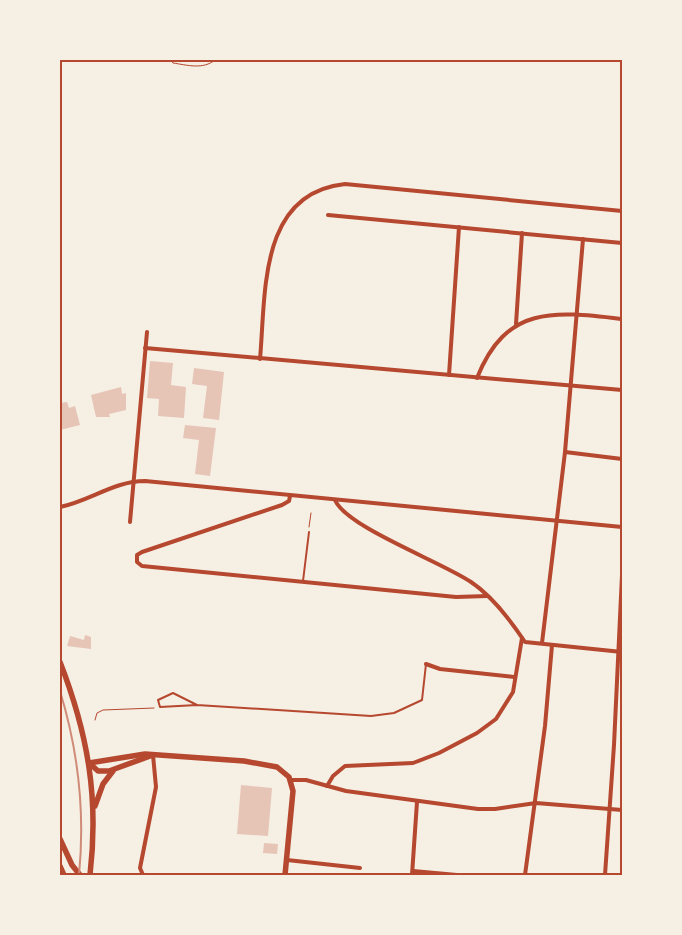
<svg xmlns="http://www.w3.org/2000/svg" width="682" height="935" viewBox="0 0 682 935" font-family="Jost,sans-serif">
  <rect width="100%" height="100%" fill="#f6efe4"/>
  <g fill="#e6c5b7">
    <path d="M 150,361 L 173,363 L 171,385 L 186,387 L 184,418 L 158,416 L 159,399 L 147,398 Z"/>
    <path d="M 194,368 L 224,372 L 219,420 L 203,418 L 207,386 L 192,384 Z"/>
    <path d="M 121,387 L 122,394 L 126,393 L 126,410 L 109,414 L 110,417 L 96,417 L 91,395 Z"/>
    <path d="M 67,402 L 69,408 L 75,406 L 80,425 L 60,430 L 60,403 Z"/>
    <path d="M 185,425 L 216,428 L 210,476 L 195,474 L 199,440 L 183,438 Z"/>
    <path d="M 85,635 L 91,637 L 91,649 L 67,646 L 70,636 L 84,640 Z"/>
    <path d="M 241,785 L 272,788 L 268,836 L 237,834 Z"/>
    <path d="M 264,843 L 278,844 L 277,854 L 263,853 Z"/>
  </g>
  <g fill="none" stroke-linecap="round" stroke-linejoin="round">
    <g stroke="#b5482f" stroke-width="1">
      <path d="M 171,60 L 173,63 C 187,65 203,70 215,60"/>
      <path d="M 309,527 L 311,513"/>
      <path d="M 95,720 L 97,713 L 103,710 L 154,708"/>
    </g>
    <g stroke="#b5482f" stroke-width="2">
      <path d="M 303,581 L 309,532"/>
      <path d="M 197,705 L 173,693 L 158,700 L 160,707 L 197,705 L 371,716 L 394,713 L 422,700 L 426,664"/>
    </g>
    <g stroke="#b5482f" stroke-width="4">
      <path d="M 328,215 L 622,243"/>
      <path d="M 516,324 L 522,233"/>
      <path d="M 145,348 L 622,390"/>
      <path d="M 260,359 C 266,294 258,193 345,184 L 622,211"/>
      <path d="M 449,375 L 459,227"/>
      <path d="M 477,378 C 506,305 554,311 622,319"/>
      <path d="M 565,452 L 622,459"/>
      <path d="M 290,496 L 289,501 L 282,505 L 142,552 L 137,555 L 137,562 L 142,566 L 456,597 L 487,596"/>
      <path d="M 335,500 C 346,527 442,562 471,582 C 492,596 511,621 525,642 L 622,652"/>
      <path d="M 60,507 C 90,501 114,481 145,481 L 622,527"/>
      <path d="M 130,522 L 147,332"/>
      <path d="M 542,643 L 565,452 L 583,239"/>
      <path d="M 426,664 L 440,669 L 514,677"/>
      <path d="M 291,780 L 306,780 L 346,791 L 478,809 L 495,809 L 536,803 L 622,810"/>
      <path d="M 327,786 L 333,776 L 345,766 L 413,763 L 439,753 L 477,733 L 496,719 L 513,692 L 522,638"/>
      <path d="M 287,860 L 360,868"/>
      <path d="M 413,871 L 457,875"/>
      <path d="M 143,875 L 140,868 L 156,787 L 153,755"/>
      <path d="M 412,875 L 417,802"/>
      <path d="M 525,875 L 545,726 L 552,645"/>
      <path d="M 605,875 L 614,745 L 622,575"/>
    </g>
    <g stroke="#b5482f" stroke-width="5.5">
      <path d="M 60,662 C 88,734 99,798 90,875"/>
      <path d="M 89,763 L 145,754 L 244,761 L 277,767 L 289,777 L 293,791 L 285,875"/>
      <path d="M 89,763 L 98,771 L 109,771 L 153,755"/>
      <path d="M 95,806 L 103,784 L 113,771"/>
      <path d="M 60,839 L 72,865 L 80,875"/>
      <path d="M 60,866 L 64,875"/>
    </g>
    <path stroke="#cf8b77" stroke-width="2" d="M 60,691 C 78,750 85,814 79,875"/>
  </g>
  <rect width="682" height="935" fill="none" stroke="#f6efe4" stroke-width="122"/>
  <rect x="61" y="61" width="560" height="813" fill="none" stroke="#b5482f" stroke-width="2"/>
</svg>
